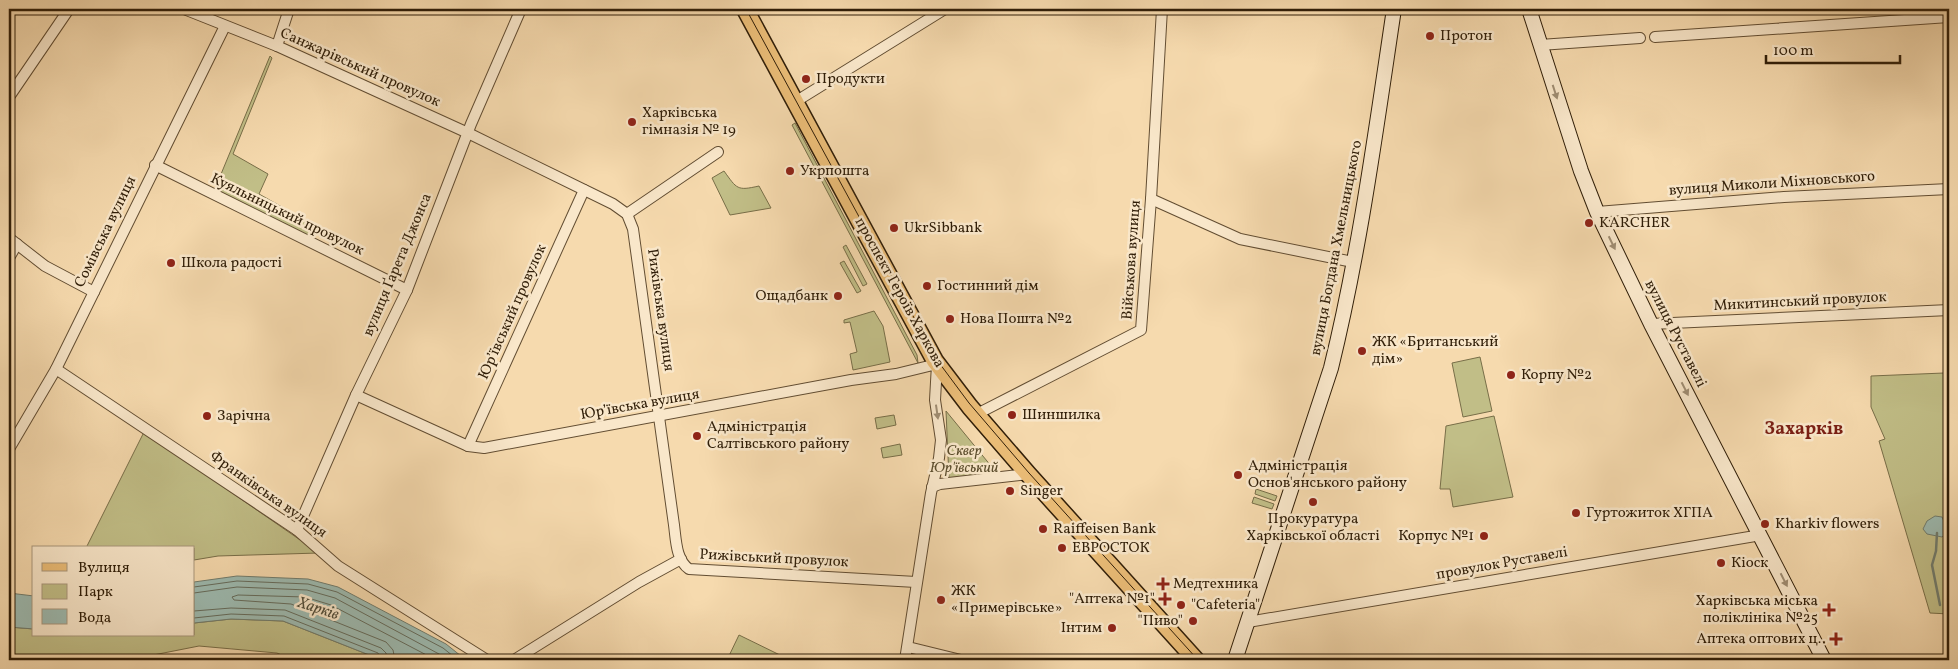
<svg xmlns="http://www.w3.org/2000/svg" width="1958" height="669" viewBox="0 0 1958 669" font-family="Vollkorn,serif">
  <rect width="100%" height="100%" fill="#f6daae"/>
  <filter id="stains"><feTurbulence type="fractalNoise" baseFrequency=".004" numOctaves="4"/><feColorMatrix values="0 0 0 0 .2 0 0 0 0 .09 0 0 0 0 .02 0 0 0 .5 -.17"/></filter>
  <radialGradient id="worn" r=".72"><stop offset=".6" stop-color="#630" stop-opacity="0"/><stop offset="1" stop-color="#630" stop-opacity=".3"/></radialGradient>
  <g fill="#c1be87" stroke="#786e48">
    <path d="M 270,56 L 272,58 L 233,154 L 268,174 L 259,194 L 314,225 L 309,237 L 214,191 Z"/>
    <path d="M 795,123 L 917,355 L 918,363 L 792,125 Z"/>
    <path d="M 724,171 C 737,189 737,191 759,186 L 771,208 L 730,215 L 712,178 Z"/>
    <path d="M 846,245 L 867,284 L 863,286 L 843,247 Z"/>
    <path d="M 844,261 L 861,291 L 857,293 L 840,263 Z"/>
    <path d="M 874,311 L 883,326 L 890,362 L 853,370 L 850,354 L 857,352 L 850,322 L 844,323 L 844,320 Z"/>
    <path d="M 1480,357 L 1492,411 L 1463,417 L 1452,363 Z"/>
    <path d="M 1944,373 L 1949,376 L 1949,614 L 1930,613 L 1879,441 L 1885,439 L 1871,407 L 1871,376 Z"/>
    <path d="M 946,411 L 996,472 L 949,479 Z"/>
    <path d="M 894,415 L 896,425 L 877,429 L 875,418 Z"/>
    <path d="M 1494,416 L 1513,497 L 1453,507 L 1450,489 L 1440,489 L 1446,426 Z"/>
    <path d="M 144,432 L 319,553 L 218,556 L 194,560 L 194,548 L 86,548 Z"/>
    <path d="M 900,444 L 902,455 L 883,458 L 881,448 Z"/>
    <path d="M 1256,489 L 1277,496 L 1275,501 L 1255,494 Z"/>
    <path d="M 1254,497 L 1274,504 L 1272,509 L 1252,503 Z"/>
    <path d="M 231,619 L 283,621 L 382,660 L 292,660 L 277,653 L 199,646 L 128,660 L 9,660 L 9,627 L 34,629 L 34,635 L 194,635 L 194,623 Z"/>
    <path d="M 739,635 L 784,657 L 782,660 L 727,660 Z"/>
  </g>
  <g fill="#9dbab0" stroke="#717c6d">
    <path d="M 1935,516 L 1942,517 L 1946,526 L 1946,534 L 1942,537 L 1927,534 L 1923,529 L 1927,521 Z"/>
    <path d="M 237,576 L 308,579 L 338,587 L 446,644 L 466,660 L 382,660 L 283,621 L 231,619 L 194,623 L 194,582 Z"/>
    <path d="M 9,593 L 34,596 L 34,629 L 9,627 Z"/>
  </g>
  <g fill="none" stroke-linecap="round" stroke-linejoin="round">
    <g stroke="#666c5c" stroke-width="1">
      <path d="M 194,587 L 237,581 L 308,584 L 337,592 L 443,648 L 458,660"/>
      <path d="M 194,593 L 237,587 L 307,590 L 335,598 L 439,654 L 448,660"/>
      <path d="M 194,611 L 231,608 L 285,610 L 381,648 L 386,653 L 388,660"/>
      <path d="M 194,618 L 231,614 L 284,616 L 378,653 L 381,660"/>
      <path d="M 395,660 L 393,650 L 386,642 L 291,604 L 234,600 L 232,597 L 238,595 L 305,597 L 331,605 L 436,660"/>
    </g>
    <path stroke="#717c6d" stroke-width="2.5" d="M 1937,533 L 1936,551 L 1932,565 L 1940,605"/>
    <g stroke="#624d32" stroke-width="12">
      <g id="street">
        <path d="M 184,9 L 277,46 L 468,133 L 613,204 L 627,214 L 633,229 L 674,525 C 676,540 676,560 689,569 L 916,582"/>
        <path d="M 1655,37 L 1949,17"/>
        <path d="M 1540,45 L 1640,38"/>
        <path d="M 277,46 L 289,9"/>
        <path d="M 9,97 L 69,9"/>
        <path d="M 795,102 L 945,9"/>
        <path d="M 155,165 L 407,290"/>
        <path d="M 1151,199 L 1240,239 L 1353,262"/>
        <path d="M 1597,212 L 1784,197 L 1949,189"/>
        <path d="M 627,214 L 718,152"/>
        <path d="M 9,238 L 45,266 L 94,292"/>
        <path d="M 9,258 L 17,244"/>
        <path d="M 1651,324 L 1949,310"/>
        <path d="M 56,369 L 297,530 L 338,566 L 487,660"/>
        <path d="M 356,395 L 468,446 L 484,448 L 851,380 L 896,374 L 937,364 L 935,400 L 941,440 L 939,458 L 931,493 L 905,660"/>
        <path d="M 977,414 L 1141,330 L 1151,199 L 1162,9"/>
        <path d="M 468,446 L 584,190"/>
        <path d="M 9,449 L 56,369 L 225,26"/>
        <path d="M 932,487 L 940,484 L 1028,474"/>
        <path d="M 297,530 L 356,395 L 407,290 L 471,124 L 521,9"/>
        <path d="M 1248,622 L 1761,535"/>
        <path d="M 908,647 L 961,660"/>
        <path d="M 514,660 L 639,582 L 681,559"/>
      </g>
    </g>
    <g stroke="#301e08" stroke-width="16">
      <g id="secondary">
        <path d="M 1529,9 L 1581,171 L 1597,212 L 1651,324 L 1824,660"/>
        <path d="M 1235,660 L 1331,368 C 1360,250 1376,129 1394,9"/>
      </g>
    </g>
    <g stroke="#301e08" stroke-width="19">
      <path id="primary" d="M 745,9 L 935,361 L 970,407 L 1028,474 L 1196,660"/>
    </g>
    <use href="#street" stroke="#f9e7ca" stroke-width="10"/>
    <use href="#secondary" stroke="#f9e7ca" stroke-width="14"/>
    <use href="#primary" stroke="#ebbd77" stroke-width="16"/>
    <path stroke="#301e08" stroke-width="1" d="M 746,9 L 937,360 L 969,403 L 1029,473 L 1198,660"/>
  </g>
  <defs><path id="oneway-solid" d="M-6-.8H1V-3.2L6.5 0L1 3.2V.8H-6Z" transform="scale(1.25)"/></defs>
  <g fill="#9f8d73">
    <use href="#oneway-solid" transform="translate(1555 92) rotate(72)"/>
    <use href="#oneway-solid" transform="translate(1612 243) rotate(64)"/>
    <use href="#oneway-solid" transform="translate(1685 389) rotate(63)"/>
    <use href="#oneway-solid" transform="translate(937 412) rotate(82)"/>
    <use href="#oneway-solid" transform="translate(1784 580) rotate(63)"/>
  </g>
  <g fill="#8f2418" stroke="#f9e7ca" stroke-width="2">
    <circle cx="1430" cy="36" r="5"/>
    <circle cx="806" cy="79" r="5"/>
    <circle cx="632" cy="122" r="5"/>
    <circle cx="790" cy="171" r="5"/>
    <circle cx="1589" cy="223" r="5"/>
    <circle cx="894" cy="228" r="5"/>
    <circle cx="171" cy="263" r="5"/>
    <circle cx="927" cy="286" r="5"/>
    <circle cx="838" cy="296" r="5"/>
    <circle cx="950" cy="319" r="5"/>
    <circle cx="1362" cy="351" r="5"/>
    <circle cx="1511" cy="375" r="5"/>
    <circle cx="1012" cy="415" r="5"/>
    <circle cx="207" cy="416" r="5"/>
    <circle cx="697" cy="436" r="5"/>
    <circle cx="1238" cy="475" r="5"/>
    <circle cx="1010" cy="491" r="5"/>
    <circle cx="1313" cy="502" r="5"/>
    <circle cx="1576" cy="513" r="5"/>
    <circle cx="1765" cy="524" r="5"/>
    <circle cx="1043" cy="529" r="5"/>
    <circle cx="1484" cy="536" r="5"/>
    <circle cx="1062" cy="548" r="5"/>
    <circle cx="1721" cy="563" r="5"/>
    <path d="M1160.5 576.5h5v5h5v5h-5v5h-5v-5h-5v-5h5z"/>
    <path d="M1162.5 591.5h5v5h5v5h-5v5h-5v-5h-5v-5h5z"/>
    <circle cx="941" cy="600" r="5"/>
    <circle cx="1181" cy="605" r="5"/>
    <path d="M1826.5 602.5h5v5h5v5h-5v5h-5v-5h-5v-5h5z"/>
    <circle cx="1193" cy="621" r="5"/>
    <circle cx="1112" cy="628" r="5"/>
    <path d="M1833.5 631.5h5v5h5v5h-5v5h-5v-5h-5v-5h5z"/>
  </g>
  <g text-anchor="middle" dominant-baseline="central" stroke-width="5" stroke-linejoin="round" paint-order="stroke">
    <g font-size="15" fill="#301e08" stroke="#f9e7ca" text-anchor="start">
      <text x="1440" y="36">Протон</text>
      <text x="816" y="79">Продукти</text>
      <text x="642" y="113">Харківська<tspan x="642" dy="17">гімназія № 19</tspan></text>
      <text x="800" y="171">Укрпошта</text>
      <text x="1599" y="223">KARCHER</text>
      <text x="904" y="228">UkrSibbank</text>
      <text x="181" y="263">Школа радості</text>
      <text x="937" y="286">Гостинний дім</text>
      <text x="828" y="296" text-anchor="end">Ощадбанк</text>
      <text x="960" y="319">Нова Пошта №2</text>
      <text x="1372" y="342">ЖК «Британський<tspan x="1372" dy="17">дім»</tspan></text>
      <text x="1521" y="375">Корпу №2</text>
      <text x="1022" y="415">Шиншилка</text>
      <text x="217" y="416">Зарічна</text>
      <text x="707" y="427">Адміністрація<tspan x="707" dy="17">Салтівського району</tspan></text>
      <text x="1248" y="466">Адміністрація<tspan x="1248" dy="17">Основ'янського району</tspan></text>
      <text x="1020" y="491">Singer</text>
      <text x="1586" y="513">Гуртожиток ХГПА</text>
      <text x="1313" y="519" text-anchor="middle">Прокуратура<tspan x="1313" dy="17">Харківської області</tspan></text>
      <text x="1775" y="524">Kharkiv flowers</text>
      <text x="1053" y="529">Raiffeisen Bank</text>
      <text x="1474" y="536" text-anchor="end">Корпус №1</text>
      <text x="1072" y="548">ЕВРОСТОК</text>
      <text x="1731" y="563">Кіоск</text>
      <text x="1173" y="584">Медтехника</text>
      <text x="951" y="591">ЖК<tspan x="951" dy="17">«Примерівське»</tspan></text>
      <text x="1155" y="599" text-anchor="end">"Аптека №1"</text>
      <text x="1818" y="601" text-anchor="end">Харківська міська<tspan x="1818" dy="17">поліклініка №25</tspan></text>
      <text x="1191" y="605">"Cafeteria"</text>
      <text x="1183" y="621" text-anchor="end">"Пиво"</text>
      <text x="1102" y="628" text-anchor="end">Інтим</text>
      <text x="1826" y="639" text-anchor="end">Аптека оптових ц‥</text>
    </g>
    <g font-size="15" fill="#301e08" stroke="#f9e7ca">
      <text transform="translate(360 68) rotate(24)">Санжарівський провулок</text>
      <text transform="translate(1772 184) rotate(-4)">вулиця Миколи Міхновського</text>
      <text transform="translate(287 215) rotate(26)">Куяльницький провулок</text>
      <text transform="translate(106 232) rotate(-64)">Сомівська вулиця</text>
      <text transform="translate(1337 248) rotate(-79)">вулиця Богдана Хмельницького</text>
      <text transform="translate(1132 260) rotate(-86)">Військова вулиця</text>
      <text transform="translate(398 265) rotate(-67)">вулиця Ґарета Джонса</text>
      <text transform="translate(899 293) rotate(61)">проспект Героїв Харкова</text>
      <text transform="translate(1800 302) rotate(-3)">Микитинський провулок</text>
      <text transform="translate(660 310) rotate(82)">Рижівська вулиця</text>
      <text transform="translate(513 312) rotate(-66)">Юр’ївський провулок</text>
      <text transform="translate(1675 334) rotate(63)">вулиця Руставелі</text>
      <text transform="translate(640 405) rotate(-10)">Юр’ївська вулиця</text>
      <text transform="translate(268 495) rotate(35)">Франківська вулиця</text>
      <text transform="translate(774 559) rotate(3)">Рижівський провулок</text>
      <text transform="translate(1502 564) rotate(-10)">провулок Руставелі</text>
    </g>
    <g font-size="15" font-style="italic" fill="#5c4e2e" stroke="#f9e7ca">
      <text x="964" y="451">Сквер<tspan x="964" dy="17">Юр'ївський</tspan></text>
    </g>
    <g font-size="16" font-style="italic" fill="#514d3a" stroke="#f9e7ca">
      <text transform="translate(318 609) rotate(18)">Харків</text>
    </g>
    <g font-size="18" font-weight="bold" fill="#7a1f14" stroke="#f9e7ca">
      <text x="1804" y="429">Захарків</text>
    </g>
  </g>
  <rect width="1958" height="669" fill="none" stroke="#f6daae" stroke-width="30"/>
  <rect x="10" y="10" width="1938" height="649" fill="none" stroke="#301e08" stroke-width="2.5"/>
  <rect x="15" y="15" width="1928" height="639" fill="none" stroke="#301e08"/>
  <rect x="32" y="546" width="162" height="90" fill="#f9e7ca" stroke="#a9977c"/>
  <rect x="42" y="563" width="25" height="8" fill="#ebbd77" stroke="#a9977c"/>
  <text x="78" y="572" font-size="15" fill="#301e08">Вулиця</text>
  <rect x="42" y="584" width="25" height="15" fill="#c1be87" stroke="#a9977c"/>
  <text x="78" y="596" font-size="15" fill="#301e08">Парк</text>
  <rect x="42" y="609" width="25" height="15" fill="#9dbab0" stroke="#a9977c"/>
  <text x="78" y="622" font-size="15" fill="#301e08">Вода</text>
  <path d="M1766 55v8h134v-8" fill="none" stroke="#301e08" stroke-width="2.5"/>
  <text x="1773" y="55" font-size="15" fill="#301e08" stroke="#f9e7ca" stroke-width="4" paint-order="stroke">100 m</text>
  <rect width="100%" height="100%" filter="url(#stains)"/>
  <rect width="100%" height="100%" fill="url(#worn)"/>
</svg>
